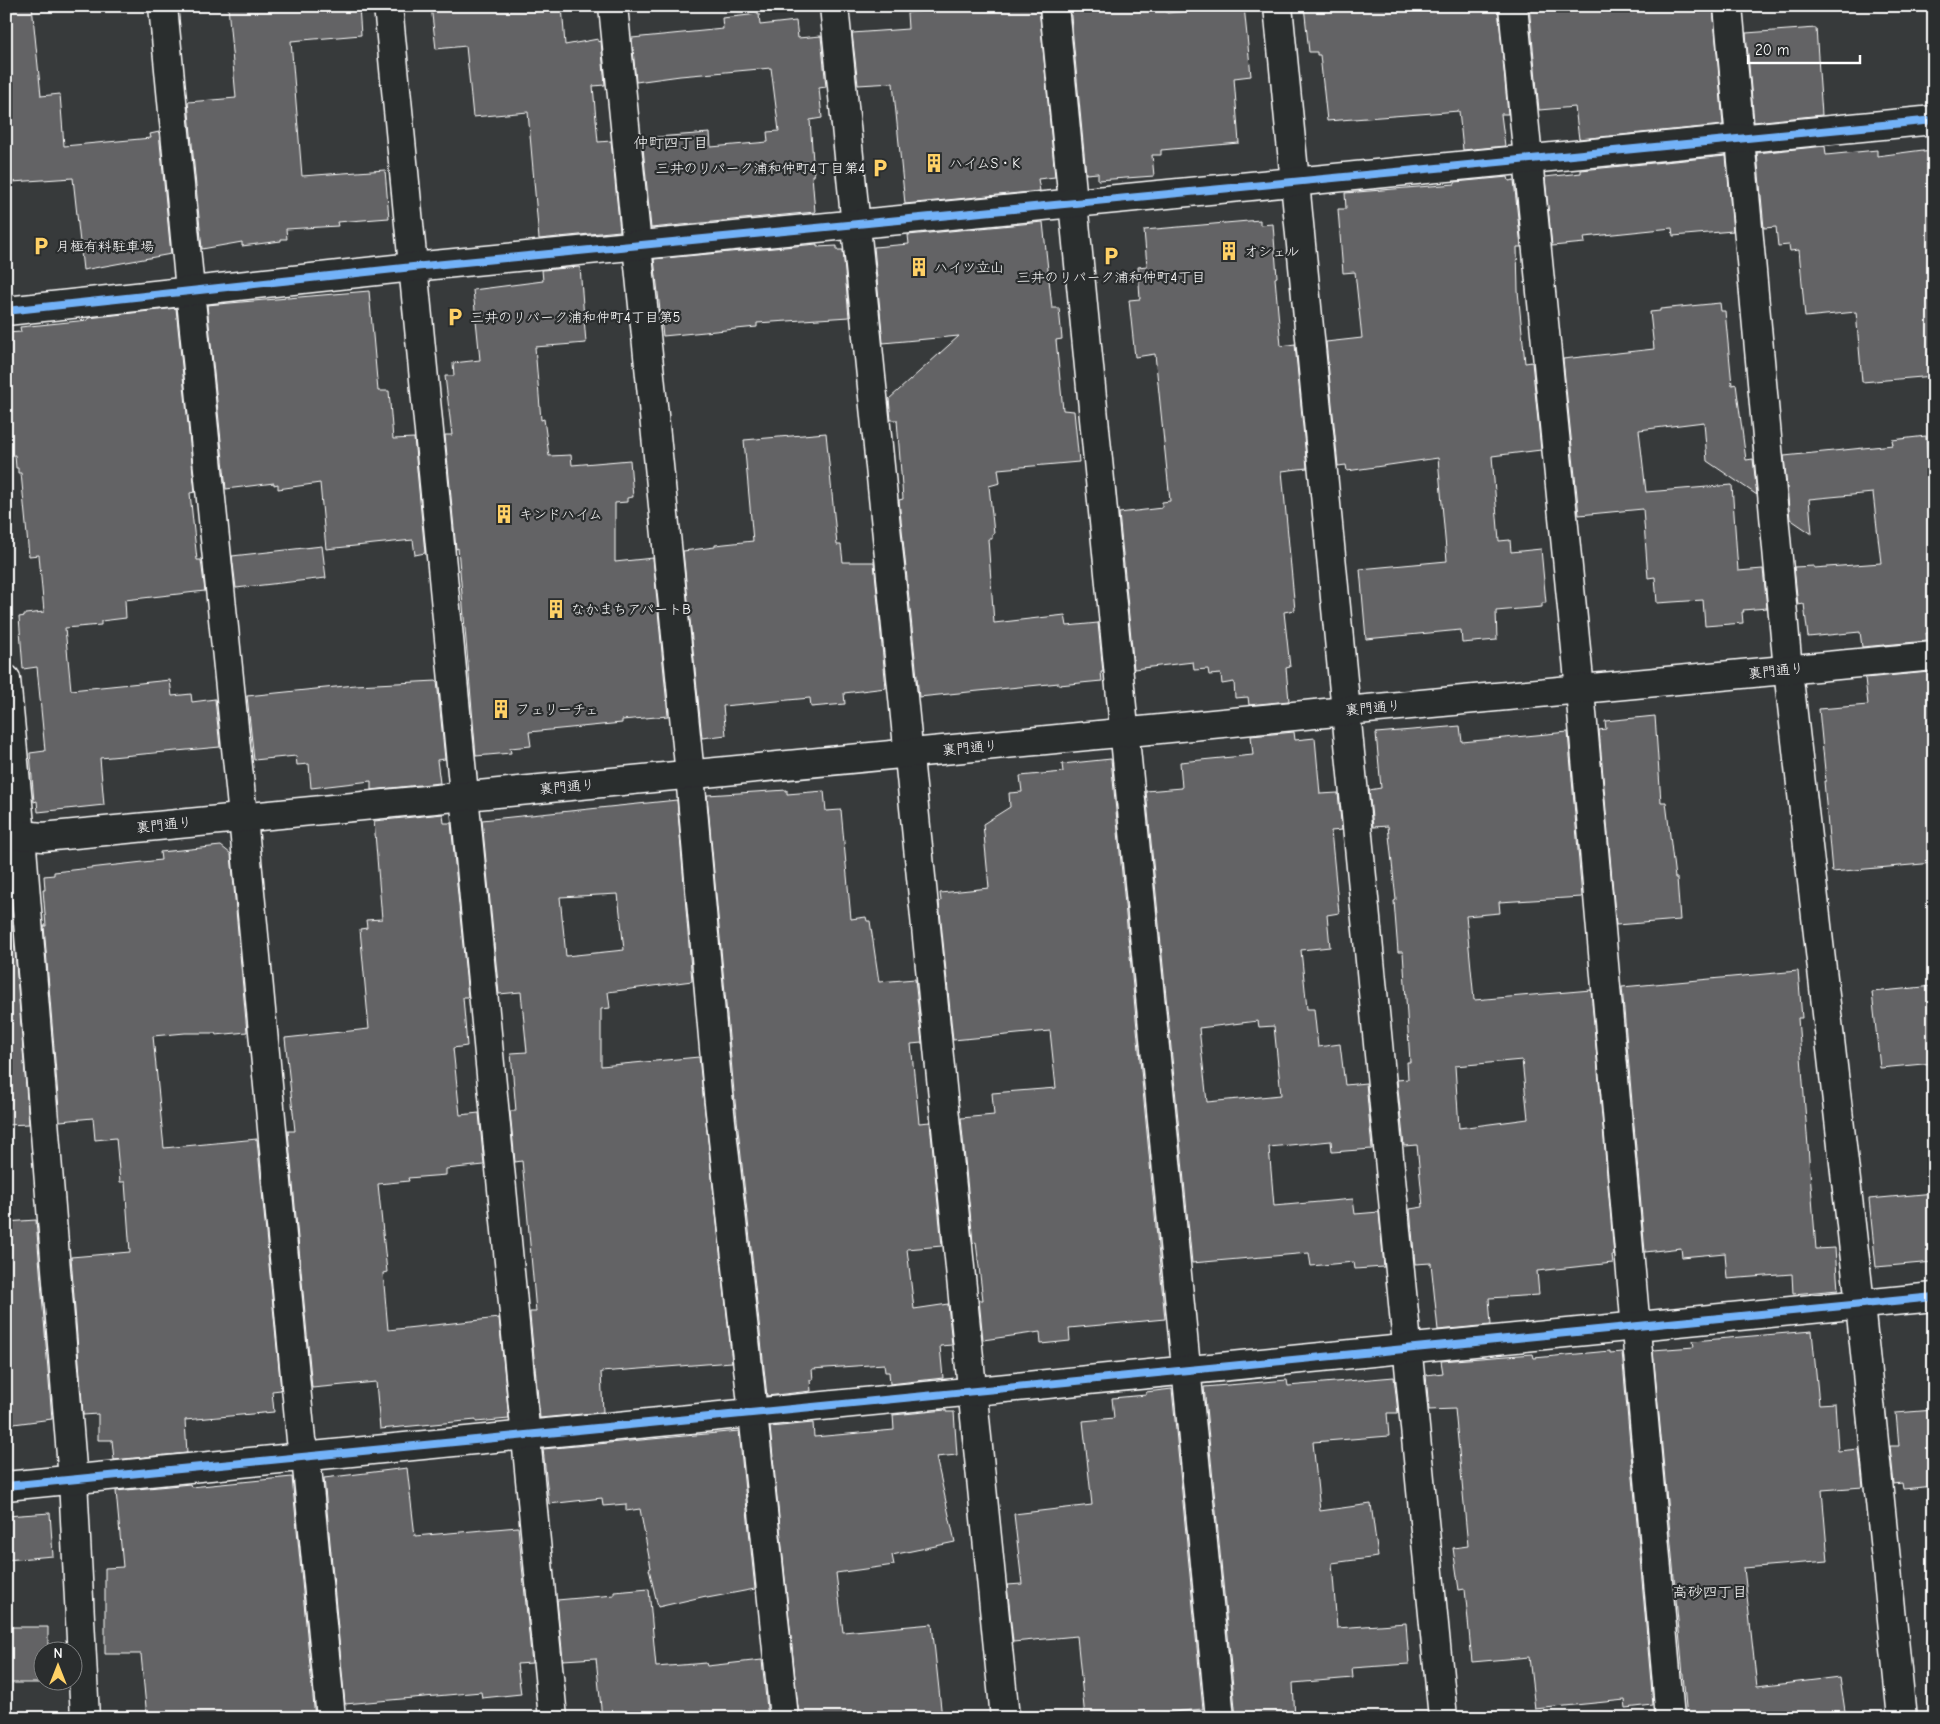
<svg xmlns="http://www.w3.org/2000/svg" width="1940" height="1724" viewBox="0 0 1940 1724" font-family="'Comic Neue','Klee One',sans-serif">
  <rect width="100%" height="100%" fill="#373a3b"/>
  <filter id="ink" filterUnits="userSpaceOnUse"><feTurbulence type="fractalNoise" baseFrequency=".02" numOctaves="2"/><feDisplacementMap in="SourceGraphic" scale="10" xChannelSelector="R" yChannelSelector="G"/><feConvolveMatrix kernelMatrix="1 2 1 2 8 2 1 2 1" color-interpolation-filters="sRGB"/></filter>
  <g filter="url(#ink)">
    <g fill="#636465" stroke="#fff" fill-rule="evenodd">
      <path d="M 6,6 L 32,6 L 41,96 L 60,94 L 64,146 L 151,138 L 150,134 L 159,132 L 171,254 L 83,270 L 73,178 L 12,182 L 9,135 L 6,136 Z"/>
      <path d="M 228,6 L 359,6 L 361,35 L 291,41 L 302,176 L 385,170 L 389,218 L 337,222 L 338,226 L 286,229 L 287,239 L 281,239 L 281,241 L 242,246 L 242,242 L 202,249 L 188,102 L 236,98 Z"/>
      <path d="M 431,6 L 562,6 L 565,45 L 598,39 L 598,42 L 601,41 L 605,85 L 593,86 L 598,142 L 611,141 L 620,231 L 539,239 L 528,112 L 473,117 L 466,46 L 436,49 Z"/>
      <path d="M 971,6 L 1039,6 L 1055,177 L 1038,179 L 1040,191 L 905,204 L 893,83 L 858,85 L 852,33 L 908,29 L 907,13 Z"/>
      <path d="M 1070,6 L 1166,6 L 1167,13 L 1244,6 L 1251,76 L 1234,78 L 1239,143 L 1161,150 L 1161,155 L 1152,155 L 1154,176 L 1098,180 L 1098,173 L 1086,174 Z"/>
      <path d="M 1304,6 L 1498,6 L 1508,114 L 1501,114 L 1505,146 L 1463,150 L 1459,111 L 1327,121 L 1320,55 L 1317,55 L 1317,52 L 1309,52 Z"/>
      <path d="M 1529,6 L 1713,6 L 1723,125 L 1579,139 L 1575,107 L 1539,110 Z"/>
      <path d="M 759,14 L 760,25 L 796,21 L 798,38 L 821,36 L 826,87 L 819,88 L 822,118 L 810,120 L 814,175 L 812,175 L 815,212 L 651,228 L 642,138 L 710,133 L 711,147 L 768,142 L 767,132 L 779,131 L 771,68 L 680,76 L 636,82 L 632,38 L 723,29 L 722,18 Z"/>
      <path d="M 1816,28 L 1822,115 L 1754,122 L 1746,33 Z"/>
      <path d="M 1825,146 L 1826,155 L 1877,150 L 1877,156 L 1923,150 L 1923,152 L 1934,151 L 1934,376 L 1862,382 L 1856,312 L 1805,317 L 1799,250 L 1790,251 L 1789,245 L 1778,246 L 1776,227 L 1764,228 L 1757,153 Z"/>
      <path d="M 1726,156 L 1733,231 L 1673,236 L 1672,228 L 1584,237 L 1585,243 L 1552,246 L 1545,177 L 1581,173 L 1581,170 Z"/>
      <path d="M 1508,177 L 1509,181 L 1514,180 L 1521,247 L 1517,247 L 1518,291 L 1525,363 L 1532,362 L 1541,450 L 1492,456 L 1499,541 L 1510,540 L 1511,552 L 1541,549 L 1546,603 L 1542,603 L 1542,607 L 1496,611 L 1497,640 L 1462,643 L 1461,630 L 1366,639 L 1360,569 L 1447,561 L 1438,458 L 1347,471 L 1346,465 L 1338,466 L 1326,342 L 1362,338 L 1355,272 L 1343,273 L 1338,209 L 1346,209 L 1345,193 L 1455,184 L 1455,182 Z"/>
      <path d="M 1260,220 L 1260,225 L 1273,224 L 1277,277 L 1275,278 L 1281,346 L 1295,344 L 1307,468 L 1282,471 L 1295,610 L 1284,612 L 1290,667 L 1286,668 L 1289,701 L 1249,705 L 1248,697 L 1235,698 L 1234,682 L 1222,684 L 1221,674 L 1209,675 L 1208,669 L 1194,670 L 1193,662 L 1134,669 L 1119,513 L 1162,508 L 1162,502 L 1170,501 L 1155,354 L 1135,357 L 1129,300 L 1140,299 L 1138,267 L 1147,266 L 1144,230 Z"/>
      <path d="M 1043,222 L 1052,308 L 1059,308 L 1062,339 L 1056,340 L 1063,410 L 1074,411 L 1079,462 L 998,469 L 1000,483 L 989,486 L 994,533 L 992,534 L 992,539 L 988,539 L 994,623 L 1065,615 L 1067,626 L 1098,623 L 1103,672 L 1101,672 L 1102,681 L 1059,685 L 1059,683 L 919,697 L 899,500 L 903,499 L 897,420 L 891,420 L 889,399 L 959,336 L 883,343 L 874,247 L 909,244 L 908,235 Z"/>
      <path d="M 817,244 L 817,247 L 837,246 L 837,250 L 843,250 L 849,317 L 757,323 L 757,327 L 663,336 L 654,259 Z"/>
      <path d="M 580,267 L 586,343 L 535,347 L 541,420 L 544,419 L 549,456 L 571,455 L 572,465 L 630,460 L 633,497 L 627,498 L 627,502 L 615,503 L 615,562 L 653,558 L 668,716 L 622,720 L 622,723 L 529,732 L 531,746 L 510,748 L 511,753 L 476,756 L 458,548 L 456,549 L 445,435 L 452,435 L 445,376 L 454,376 L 453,363 L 480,360 L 473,290 L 543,281 L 542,270 Z"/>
      <path d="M 369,291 L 378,391 L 389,391 L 393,439 L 414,438 L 425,553 L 415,555 L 413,540 L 326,549 L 320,483 L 278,489 L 278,484 L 274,485 L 274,483 L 226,489 L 207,305 Z"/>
      <path d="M 1720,303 L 1721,311 L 1725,311 L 1732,385 L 1736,384 L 1746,460 L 1753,459 L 1757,495 L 1707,461 L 1704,422 L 1639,430 L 1646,492 L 1732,485 L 1738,571 L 1763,569 L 1767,608 L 1743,610 L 1744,612 L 1742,612 L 1743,623 L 1705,626 L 1703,600 L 1657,603 L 1655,577 L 1648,578 L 1643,509 L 1579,515 L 1563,359 L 1654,349 L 1650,312 L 1660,311 L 1660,309 Z"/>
      <path d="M 176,308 L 195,492 L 190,493 L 193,522 L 197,560 L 201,560 L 205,591 L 125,600 L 126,618 L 101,621 L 101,625 L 65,628 L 71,690 L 170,680 L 172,696 L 191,694 L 192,702 L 215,699 L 220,747 L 100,758 L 104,805 L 38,812 L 37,801 L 34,802 L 30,753 L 45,751 L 37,667 L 23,669 L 19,617 L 25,616 L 25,614 L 44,612 L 39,555 L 29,556 L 21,473 L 18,473 L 18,468 L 16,468 L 15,455 L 6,456 L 6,333 L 21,332 L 20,327 L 88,320 L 88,318 Z"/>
      <path d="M 826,433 L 837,545 L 841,545 L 843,562 L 874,562 L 886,688 L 844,693 L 845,704 L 811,707 L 810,698 L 723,706 L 726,735 L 702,738 L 683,551 L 715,547 L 715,545 L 753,541 L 744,440 Z"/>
      <path d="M 1926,436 L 1928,462 L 1934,462 L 1934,626 L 1931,626 L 1931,633 L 1926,633 L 1927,641 L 1862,647 L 1860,632 L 1808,637 L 1804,604 L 1798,605 L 1794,567 L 1814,566 L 1814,568 L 1881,563 L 1873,493 L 1809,499 L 1812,534 L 1790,519 L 1784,456 L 1893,445 L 1892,440 Z"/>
      <path d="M 322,546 L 326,578 L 236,588 L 232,556 Z"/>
      <path d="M 1929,672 L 1934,720 L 1934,863 L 1832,872 L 1824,781 L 1826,781 L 1819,709 L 1868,705 L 1865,678 Z"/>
      <path d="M 437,681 L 445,759 L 437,760 L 440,783 L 371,790 L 371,781 L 311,788 L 309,764 L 297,765 L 296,756 L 254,760 L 247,696 L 355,685 Z"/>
      <path d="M 1655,716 L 1661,802 L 1666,802 L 1675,878 L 1677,878 L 1680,920 L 1616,925 L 1599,730 L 1606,729 L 1605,721 Z"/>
      <path d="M 1460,726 L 1462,742 L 1568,732 L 1582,897 L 1499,902 L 1500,913 L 1466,916 L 1474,1000 L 1591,990 L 1614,1255 L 1612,1255 L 1613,1263 L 1537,1271 L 1539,1295 L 1489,1298 L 1491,1325 L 1438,1330 L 1431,1263 L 1415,1264 L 1410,1209 L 1423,1207 L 1417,1145 L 1404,1146 L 1397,1080 L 1408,1079 L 1407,1062 L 1410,1062 L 1403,952 L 1398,952 L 1394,901 L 1396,900 L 1388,826 L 1373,827 L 1369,790 L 1381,788 L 1376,733 ZM 1522,1060 L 1528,1119 L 1459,1128 L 1455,1066 Z"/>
      <path d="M 1294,732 L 1295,740 L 1315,738 L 1320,794 L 1338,793 L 1342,830 L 1331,831 L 1339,913 L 1327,915 L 1330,947 L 1301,950 L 1307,1009 L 1314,1009 L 1318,1047 L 1340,1044 L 1345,1085 L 1366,1083 L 1372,1149 L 1332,1152 L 1331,1141 L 1269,1147 L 1274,1206 L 1353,1199 L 1355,1214 L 1379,1212 L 1384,1267 L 1355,1269 L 1354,1262 L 1311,1266 L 1309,1253 L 1192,1263 L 1146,791 L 1182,788 L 1180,762 L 1253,755 L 1251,736 ZM 1258,1021 L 1259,1027 L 1274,1026 L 1281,1095 L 1207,1102 L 1199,1028 Z"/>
      <path d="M 1111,759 L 1165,1319 L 1069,1328 L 1070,1341 L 1041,1344 L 1040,1332 L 983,1340 L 979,1300 L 983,1300 L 976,1242 L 973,1243 L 961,1118 L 994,1115 L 992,1093 L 1056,1088 L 1050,1031 L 953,1040 L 939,902 L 941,901 L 940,893 L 989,888 L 983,824 L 1010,807 L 1009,793 L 1022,792 L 1020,776 L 1063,772 L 1062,764 Z"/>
      <path d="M 787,790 L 787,794 L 824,791 L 826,811 L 841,810 L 851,919 L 866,917 L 867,921 L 870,921 L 879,982 L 915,979 L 922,1043 L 911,1044 L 919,1123 L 930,1122 L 942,1246 L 907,1249 L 914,1309 L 948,1304 L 952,1345 L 940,1346 L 943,1378 L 890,1384 L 889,1372 L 885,1372 L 884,1364 L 812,1369 L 813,1380 L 810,1380 L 811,1391 L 767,1396 L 734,1092 L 707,795 Z"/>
      <path d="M 677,800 L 692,981 L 608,992 L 610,1008 L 601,1009 L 601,1066 L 699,1057 L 732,1362 L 601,1372 L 603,1412 L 540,1418 L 530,1316 L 530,1312 L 536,1312 L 527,1210 L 522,1161 L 515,1162 L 510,1111 L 516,1111 L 511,1053 L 527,1052 L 521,992 L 499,994 L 482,820 ZM 618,894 L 624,950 L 566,956 L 560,897 Z"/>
      <path d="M 443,814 L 444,823 L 451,823 L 468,997 L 463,997 L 467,1046 L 453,1048 L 460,1115 L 479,1113 L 484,1165 L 446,1169 L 446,1175 L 408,1178 L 409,1181 L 378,1184 L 387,1272 L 383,1273 L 388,1330 L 499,1318 L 509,1419 L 476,1422 L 476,1420 L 380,1429 L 376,1382 L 312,1388 L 288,1131 L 295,1131 L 285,1038 L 369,1029 L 360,929 L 367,928 L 366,920 L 382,919 L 374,821 Z"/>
      <path d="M 221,846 L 231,854 L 247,1032 L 216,1035 L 215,1033 L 185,1033 L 153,1036 L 164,1148 L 257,1139 L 281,1390 L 272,1391 L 274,1412 L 185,1420 L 187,1453 L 114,1460 L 112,1440 L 98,1440 L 98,1414 L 83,1415 L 71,1257 L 130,1252 L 125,1182 L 120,1182 L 116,1138 L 95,1140 L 93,1118 L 60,1121 L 44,926 L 46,926 L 43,890 L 45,890 L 44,876 L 54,875 L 54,872 L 161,860 L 160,852 Z"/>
      <path d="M 6,926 L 13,926 L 29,1124 L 6,1125 Z"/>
      <path d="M 1798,971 L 1802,1018 L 1798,1018 L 1816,1249 L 1835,1248 L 1838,1290 L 1793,1294 L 1792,1274 L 1727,1279 L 1725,1253 L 1682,1257 L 1681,1248 L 1645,1252 L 1622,987 Z"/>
      <path d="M 1934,986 L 1934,1063 L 1880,1068 L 1872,992 Z"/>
      <path d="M 1934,1193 L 1934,1262 L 1876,1267 L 1869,1199 Z"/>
      <path d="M 36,1220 L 52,1419 L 6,1425 L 6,1222 Z"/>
      <path d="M 1812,1331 L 1819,1404 L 1835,1403 L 1838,1451 L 1859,1449 L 1863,1487 L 1822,1490 L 1828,1561 L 1744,1568 L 1757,1687 L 1840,1677 L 1846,1718 L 1687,1718 L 1653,1350 L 1694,1347 L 1693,1341 Z"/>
      <path d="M 1610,1351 L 1610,1353 L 1622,1352 L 1653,1705 L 1626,1708 L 1625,1700 L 1535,1709 L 1529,1657 L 1472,1662 L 1465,1589 L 1459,1590 L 1453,1548 L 1468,1546 L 1455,1409 L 1429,1410 L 1426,1375 L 1443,1373 L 1441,1361 L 1533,1354 L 1534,1358 Z"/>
      <path d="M 1394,1377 L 1398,1413 L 1387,1413 L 1389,1436 L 1313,1442 L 1320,1511 L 1371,1504 L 1378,1557 L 1332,1563 L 1337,1628 L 1406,1623 L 1409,1664 L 1352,1668 L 1353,1678 L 1293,1683 L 1295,1718 L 1236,1718 L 1204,1387 L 1287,1380 L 1288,1386 Z"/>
      <path d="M 1172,1389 L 1203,1709 L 1143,1715 L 1144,1718 L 1085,1718 L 1077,1636 L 1013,1642 L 1007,1585 L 1022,1584 L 1014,1514 L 1092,1505 L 1083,1421 L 1114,1418 L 1112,1398 L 1146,1395 L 1146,1392 Z"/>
      <path d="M 946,1410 L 946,1412 L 954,1412 L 957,1455 L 936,1457 L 955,1542 L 892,1555 L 894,1565 L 836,1573 L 843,1632 L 932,1624 L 942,1718 L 799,1718 L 770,1427 L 813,1423 L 814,1437 L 894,1430 L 893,1415 Z"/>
      <path d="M 1934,1410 L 1934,1486 L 1903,1489 L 1902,1483 L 1894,1484 L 1890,1446 L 1899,1446 L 1896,1413 Z"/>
      <path d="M 739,1431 L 755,1589 L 707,1598 L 706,1596 L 658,1607 L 649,1569 L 651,1568 L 640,1509 L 626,1511 L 626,1504 L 603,1506 L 602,1498 L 549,1504 L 543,1449 Z"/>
      <path d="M 407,1468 L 415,1536 L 518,1527 L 532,1663 L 517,1664 L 521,1694 L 482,1698 L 481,1692 L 345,1704 L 324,1478 Z"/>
      <path d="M 292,1477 L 315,1718 L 147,1718 L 141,1654 L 105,1654 L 105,1568 L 123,1567 L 116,1491 L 190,1484 L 191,1487 Z"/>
      <path d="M 50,1513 L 53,1556 L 6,1560 L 6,1516 Z"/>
      <path d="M 649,1589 L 656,1667 L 706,1663 L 707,1666 L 762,1660 L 768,1718 L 602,1718 L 596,1658 L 563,1660 L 557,1600 L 614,1595 L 614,1592 Z"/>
      <path d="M 6,1627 L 48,1627 L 48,1652 L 42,1652 L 42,1682 L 48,1683 L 6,1683 Z"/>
    </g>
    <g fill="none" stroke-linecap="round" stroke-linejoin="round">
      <g stroke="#fff" stroke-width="31">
        <g id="minor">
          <path d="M 163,6 L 190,290 L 243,817 L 301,1440 L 306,1457 L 331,1718"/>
          <path d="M 388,6 L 553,1718"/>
          <path d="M 613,6 L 690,775 L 718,1094 L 753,1413 L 784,1718"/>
          <path d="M 834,6 L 1005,1718"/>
          <path d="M 1054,6 L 1220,1718"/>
          <path d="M 1278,6 L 1443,1718"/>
          <path d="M 1513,6 L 1580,690 L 1670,1718"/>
          <path d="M 1728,6 L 1788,670 L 1860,1304 L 1902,1718"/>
          <path d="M 6,311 L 413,267 L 1934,120"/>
          <path d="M 6,679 L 21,835 L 73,1480 L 85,1718"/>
          <path d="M 6,836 L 21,835 L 43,837 L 1346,711 L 1934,656"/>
          <path d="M 6,1486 L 1934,1297"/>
        </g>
      </g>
      <use href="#minor" stroke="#2a2d2e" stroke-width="28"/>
      <g stroke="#2a2d2e" stroke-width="11">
        <g id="cycleway">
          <path d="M 6,311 L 413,267 L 1934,120"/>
          <path d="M 6,1486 L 1934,1297"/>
        </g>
      </g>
      <use href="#cycleway" stroke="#73b2f8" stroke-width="8"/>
    </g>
  </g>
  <defs>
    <g id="building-bare" transform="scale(1.5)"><path d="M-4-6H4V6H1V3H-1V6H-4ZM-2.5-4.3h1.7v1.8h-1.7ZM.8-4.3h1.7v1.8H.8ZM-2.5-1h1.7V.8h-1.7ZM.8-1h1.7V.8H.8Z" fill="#ffd166" stroke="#2a2d2e" stroke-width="2.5" paint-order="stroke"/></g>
    <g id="parking-bare" transform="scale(1.5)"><path d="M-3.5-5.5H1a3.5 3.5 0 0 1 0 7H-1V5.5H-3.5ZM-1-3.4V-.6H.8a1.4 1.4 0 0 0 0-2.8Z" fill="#ffd166" stroke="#2a2d2e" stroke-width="2.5" paint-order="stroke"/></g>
  </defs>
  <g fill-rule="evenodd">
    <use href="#building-bare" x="934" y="163"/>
    <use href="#parking-bare" x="880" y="168"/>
    <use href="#parking-bare" x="41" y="246"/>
    <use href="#building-bare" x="1229" y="251"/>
    <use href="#parking-bare" x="1111" y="256"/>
    <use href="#building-bare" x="919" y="267"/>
    <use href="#parking-bare" x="455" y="317"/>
    <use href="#building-bare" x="504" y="514"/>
    <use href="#building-bare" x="556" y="609"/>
    <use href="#building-bare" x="501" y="709"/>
  </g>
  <g text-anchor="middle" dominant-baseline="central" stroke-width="4.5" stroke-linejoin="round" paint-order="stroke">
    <g font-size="14" fill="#fff" stroke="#2a2d2e" text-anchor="start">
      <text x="949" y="163">ハイムS・K</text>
      <text x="865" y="168" text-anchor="end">三井のリパーク浦和仲町4丁目第4</text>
      <text x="56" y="246">月極有料駐車場</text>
      <text x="1244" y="251">オシェル</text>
      <text x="934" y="267">ハイツ立山</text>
      <text x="1111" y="277" text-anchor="middle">三井のリパーク浦和仲町4丁目</text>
      <text x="470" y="317">三井のリパーク浦和仲町4丁目第5</text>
      <text x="519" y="514">キンドハイム</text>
      <text x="571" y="609">なかまちアパートB</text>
      <text x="516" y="709">フェリーチェ</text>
    </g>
    <g font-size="14" fill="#fff" stroke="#2a2d2e">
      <text transform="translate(1776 671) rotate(-6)">裏門通り</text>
      <text transform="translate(1373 708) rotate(-5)">裏門通り</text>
      <text transform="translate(970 748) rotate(-5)">裏門通り</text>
      <text transform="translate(567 787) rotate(-5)">裏門通り</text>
      <text transform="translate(164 825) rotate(-6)">裏門通り</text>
    </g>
    <g font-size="15" fill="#fff" stroke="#2a2d2e">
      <text x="671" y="143">仲町四丁目</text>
      <text x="1710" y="1592">高砂四丁目</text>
    </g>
  </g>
  <rect width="1940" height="1724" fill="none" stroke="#2a2d2e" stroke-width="25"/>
  <rect x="12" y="12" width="1915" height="1699" fill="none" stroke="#fff" stroke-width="2" filter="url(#ink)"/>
  <g transform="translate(58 1666)"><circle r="24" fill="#2a2d2e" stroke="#7f8182"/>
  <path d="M0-4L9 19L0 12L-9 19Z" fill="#ffd166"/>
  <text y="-8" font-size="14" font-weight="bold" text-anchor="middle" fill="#ffffff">N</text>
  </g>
  <path d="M1748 55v8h112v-8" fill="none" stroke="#ffffff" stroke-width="2.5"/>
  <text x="1755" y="55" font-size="15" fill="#ffffff" stroke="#2a2d2e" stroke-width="4" paint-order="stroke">20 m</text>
</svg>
